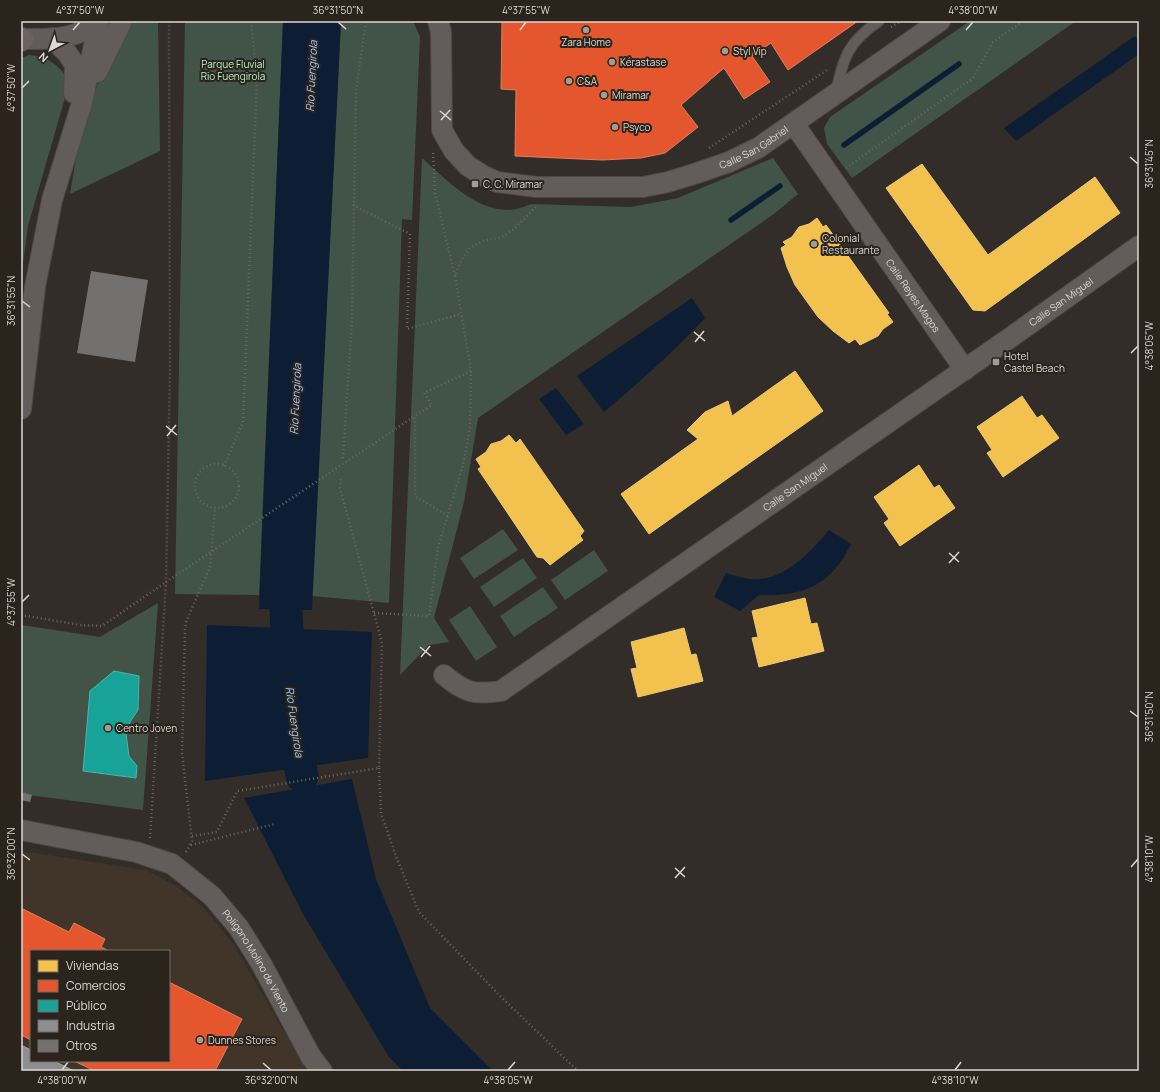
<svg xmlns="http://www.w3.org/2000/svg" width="1160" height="1092" viewBox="0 0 1160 1092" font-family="Manrope,sans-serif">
  <rect width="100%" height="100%" fill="#322d28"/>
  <path fill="#413529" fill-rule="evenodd" d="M 21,851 L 146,870 L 176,886 L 204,908 L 234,945 L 307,1071 L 21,1071 ZM 31,951 L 169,951 L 169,1061 L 31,1061 Z"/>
  <g fill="#425447">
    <path d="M 130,21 L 158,21 L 160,151 L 70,194 L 81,128 L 103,70 Z"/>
    <path d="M 185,21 L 283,21 L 259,595 L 175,594 Z"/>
    <path d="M 341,21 L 413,21 L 420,37 L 412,220 L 402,219 L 389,603 L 312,596 Z"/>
    <path d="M 970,21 L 1076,21 L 852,178 L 827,144 L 824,128 L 830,117 Z"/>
    <path d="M 29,55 C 44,56 60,64 66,78 C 68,81 67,87 67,91 L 28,226 L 21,279 L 21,58 Z"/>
    <path d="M 422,158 C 451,184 489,225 531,204 L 631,207 L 678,198 L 773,158 L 798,194 L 774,214 L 478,418 L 464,502 L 434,618 L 449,642 L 429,645 L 400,675 Z"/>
    <path d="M 503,529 L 518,550 L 474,579 L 460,558 Z"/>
    <path d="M 594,550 L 608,571 L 565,600 L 551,580 Z"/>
    <path d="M 523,558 L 537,578 L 494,607 L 480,587 Z"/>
    <path d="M 543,587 L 558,608 L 514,637 L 500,616 Z"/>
    <path d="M 158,603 L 143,810 L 21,794 L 22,625 L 100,637 Z"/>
    <path d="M 470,606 L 497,647 L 476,661 L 449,620 Z"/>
  </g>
  <g fill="#0d1e34">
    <path d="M 283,21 L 341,21 L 312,610 L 259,609 Z"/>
    <path d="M 1135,36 L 1139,42 L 1139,54 L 1016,141 L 1004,128 Z"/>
    <path d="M 692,298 L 705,318 C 674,352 639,382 604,412 L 577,376 Z"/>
    <path d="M 556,388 L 584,424 L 566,435 L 539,399 Z"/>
    <path d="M 829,530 L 851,544 C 831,585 804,597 759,595 L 740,611 L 714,597 L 726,573 C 734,575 742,578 750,579 C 782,583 811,552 829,530 Z"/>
    <path d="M 207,625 L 372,632 L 368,758 L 205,781 Z"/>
    <path d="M 352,779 L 376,879 L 430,1008 L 493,1071 L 403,1071 L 389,1057 L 303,914 L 244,798 Z"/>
  </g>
  <g fill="#f2c14e" stroke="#ecc876">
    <path d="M 922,164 L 988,255 L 1095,177 L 1120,213 L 985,311 L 973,310 L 886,188 Z"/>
    <path d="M 817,218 L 823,227 L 826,225 L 889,313 L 887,314 L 893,322 L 883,329 L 878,336 L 860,345 L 855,339 L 849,343 L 833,331 L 818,317 L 795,285 L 787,267 L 781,248 L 786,245 L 783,242 L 792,237 L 799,227 L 809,224 Z"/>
    <path d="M 795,371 L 823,411 L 649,534 L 621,494 L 698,439 L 687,430 L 705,412 L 728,401 L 732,416 Z"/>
    <path d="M 1022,396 L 1037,418 L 1042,415 L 1059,438 L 1003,477 L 987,453 L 992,450 L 977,427 Z"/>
    <path d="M 509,435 L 516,443 L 520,439 L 584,531 L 580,536 L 583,540 L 550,565 L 543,558 L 537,557 L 478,469 L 481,467 L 476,459 L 486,452 L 491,444 L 501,441 Z"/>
    <path d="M 919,465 L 934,488 L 939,485 L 955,508 L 900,546 L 884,523 L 889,519 L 874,497 Z"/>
    <path d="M 805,598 L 811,624 L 817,623 L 824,651 L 759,667 L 752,638 L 758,637 L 752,611 Z"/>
    <path d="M 684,628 L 691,655 L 696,654 L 703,681 L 638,697 L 631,669 L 637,668 L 631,642 Z"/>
  </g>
  <g fill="#e4572e" stroke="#e27e60">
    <path d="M 502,21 L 858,21 L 788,70 L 771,43 L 752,56 L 770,82 L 744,99 L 724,68 L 681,105 L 698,127 L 665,153 L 641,158 L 602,160 L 515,156 L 516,90 L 501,89 Z"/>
    <path d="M 21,908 L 69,932 L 74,923 L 105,939 L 101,947 L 109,951 L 31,951 L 31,1040 L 21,1035 Z"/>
    <path d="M 169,982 L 242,1019 L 215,1071 L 95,1071 L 74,1061 L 169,1061 Z"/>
  </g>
  <path fill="#17a398" stroke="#52b3aa" d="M 114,671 L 139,676 L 138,710 L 130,722 L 126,734 L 129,756 L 137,766 L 136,778 L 83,771 L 90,691 Z"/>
  <path fill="#8d8d92" stroke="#a5a4a6" d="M 21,1045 L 31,1050 L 31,1061 L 54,1061 L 74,1071 L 21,1071 Z"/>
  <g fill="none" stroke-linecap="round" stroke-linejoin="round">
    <g stroke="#0d1e34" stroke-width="5.5">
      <path d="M 844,145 L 959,64"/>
      <path d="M 731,220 L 780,186"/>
    </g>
    <g stroke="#0d1e34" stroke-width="33">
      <path d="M 288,564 L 286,609 L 289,672"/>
      <path d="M 293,722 L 302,776"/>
    </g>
  </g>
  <g fill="#737070">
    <path d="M 91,271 L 148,280 L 135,362 L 77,353 Z"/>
    <path d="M 21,792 L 32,795 L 30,802 L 21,800 Z"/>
  </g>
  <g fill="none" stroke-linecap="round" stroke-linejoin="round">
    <g stroke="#4d4844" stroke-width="12">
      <path id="lane" d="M 836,92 C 844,57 847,43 879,21"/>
    </g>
    <g stroke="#4d4844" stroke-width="22">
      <g id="street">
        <path id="s1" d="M 438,21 L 441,32 L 442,130 L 454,151 L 468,166 L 482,175 L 497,182 L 537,187 L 643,187 L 668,182 L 697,173 L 729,162 L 758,148 L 940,21"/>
        <path d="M 52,38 L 67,53 L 75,65 L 74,93"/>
        <path d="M 21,39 C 48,39 76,41 97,21"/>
        <path d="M 97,72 L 122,21"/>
        <path id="s2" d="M 794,124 L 965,370"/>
        <path d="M 21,409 L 35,287 L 52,200 L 82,103 L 99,21"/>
        <path id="s3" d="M 444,675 C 465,693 475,695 501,691 L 1007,340 L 1139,246"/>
        <path id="s4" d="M 21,830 L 136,852 L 172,864 L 212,896 L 239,928 L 262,965 L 311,1057 L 322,1071"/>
      </g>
    </g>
    <g stroke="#4d4844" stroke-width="24">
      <path id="highway" d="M 21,40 L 22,39"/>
    </g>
    <g stroke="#6a6764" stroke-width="2.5" stroke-dasharray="1 3" stroke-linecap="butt">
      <path d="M 891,27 L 901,21"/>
      <path d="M 709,148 L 827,70"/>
      <path d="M 433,153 L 435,193 L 455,276"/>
      <path d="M 846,168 L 973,78 L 993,42 L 1023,21"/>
      <path d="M 353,205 L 410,234 L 407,329 L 461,314"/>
      <path d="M 343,458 L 352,320 L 356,90 L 366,21"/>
      <circle cx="217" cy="486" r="22"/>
      <path d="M 224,466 L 243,422 L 257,78 L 251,21"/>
      <path d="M 448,516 L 415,496 L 415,416 L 432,405 L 424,393 L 471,371"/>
      <path d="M 374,613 L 429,616 L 438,547 L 463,465 L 470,427 L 471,371 L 455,276 L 462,259 L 470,248 L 483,241 L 502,237 L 513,230 L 537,206"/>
      <path d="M 21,615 L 81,625 L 102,626 L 166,582"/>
      <path d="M 379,768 L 381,813 L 397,859 L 419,912 L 500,996 L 578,1071"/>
      <path d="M 192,836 L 217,832 L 237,791 L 379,768 L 382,643 L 340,488 L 341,478"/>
      <path d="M 150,838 L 166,582 L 170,370 L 169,21"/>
      <path d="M 191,845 L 275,824"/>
      <path d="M 186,852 L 192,841 L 182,753 L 185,629 L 186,622 L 210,567 L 215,508"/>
    </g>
    <use href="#lane" stroke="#625d5a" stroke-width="10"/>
    <use href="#street" stroke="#625d5a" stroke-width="20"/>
    <use href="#highway" stroke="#6d625f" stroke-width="22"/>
    <path stroke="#6a6764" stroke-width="2.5" stroke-dasharray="1 3" stroke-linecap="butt" d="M 166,582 L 415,416"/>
  </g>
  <path fill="none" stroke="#ddd8d3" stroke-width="1.5" d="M 338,22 L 346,29M 73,30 L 80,22M 520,30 L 526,22M 966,30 L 973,22M 22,88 L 29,81M 440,111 L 451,120M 441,120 L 450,110M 1130,157 L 1138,164M 22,301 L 30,307M 694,332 L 705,341M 695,342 L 704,331M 1131,353 L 1138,346M 166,426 L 177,435M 167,436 L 176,425M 949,553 L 959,562M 949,563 L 959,552M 22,602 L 29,595M 420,647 L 431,656M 421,657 L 430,646M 1130,711 L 1138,717M 22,854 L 30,860M 1131,867 L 1138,859M 675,868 L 685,877M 675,878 L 685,867M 263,1063 L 271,1070M 62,1070 L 68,1062M 508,1070 L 515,1062M 955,1070 L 961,1062"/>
  <g fill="#a19c97" stroke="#2b241c" stroke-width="1.5">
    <circle cx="586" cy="30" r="4"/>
    <circle cx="725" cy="51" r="4"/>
    <circle cx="612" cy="62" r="4"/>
    <circle cx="569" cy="81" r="4"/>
    <circle cx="604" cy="95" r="4"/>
    <circle cx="615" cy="127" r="4"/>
    <rect x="471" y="180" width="8" height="8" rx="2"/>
    <circle cx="814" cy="244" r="4"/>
    <rect x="992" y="358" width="8" height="8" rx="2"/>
    <circle cx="108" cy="728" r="4"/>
    <circle cx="200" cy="1040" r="4"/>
  </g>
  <g text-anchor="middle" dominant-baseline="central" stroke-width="4" stroke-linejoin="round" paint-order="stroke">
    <g font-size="10" fill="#ddd8d3" stroke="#2b241c" text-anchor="start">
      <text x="586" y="42" text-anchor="middle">Zara Home</text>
      <text x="733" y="51">Styl Vip</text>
      <text x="620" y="62">Kérastase</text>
      <text x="577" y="81">C&amp;A</text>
      <text x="612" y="95">Miramar</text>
      <text x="623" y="127">Psyco</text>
      <text x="483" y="184">C. C. Miramar</text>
      <text x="822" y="238">Colonial<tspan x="822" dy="12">Restaurante</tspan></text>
      <text x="1004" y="356">Hotel<tspan x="1004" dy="12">Castel Beach</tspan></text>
      <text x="116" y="728">Centro Joven</text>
      <text x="208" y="1040">Dunnes Stores</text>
    </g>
    <g font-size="10" fill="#b4f2ca" stroke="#2b241c">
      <text x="233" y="64">Parque Fluvial<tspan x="233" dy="12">Rio Fuengirola</tspan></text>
    </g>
    <g font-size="10" fill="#ddd8d3" stroke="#2b241c">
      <text stroke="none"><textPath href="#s1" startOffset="452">Calle San Gabriel</textPath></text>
      <text stroke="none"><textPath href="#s2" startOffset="209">Calle Reyes Magos</textPath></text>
      <text stroke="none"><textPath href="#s3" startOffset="744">Calle San Miguel</textPath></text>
      <text stroke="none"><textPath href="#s3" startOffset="420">Calle San Miguel</textPath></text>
      <text stroke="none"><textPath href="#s4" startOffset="285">Polígono Molino de Viento</textPath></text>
    </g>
    <g font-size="11" font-style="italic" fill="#a2cafd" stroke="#2b241c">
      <text transform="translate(311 76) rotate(-87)">Rio Fuengirola</text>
      <text transform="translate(295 399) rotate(-87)">Rio Fuengirola</text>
      <text transform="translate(295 722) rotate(82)">Rio Fuengirola</text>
    </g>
  </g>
  <rect width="1160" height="1092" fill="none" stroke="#2b241c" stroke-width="44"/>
  <rect x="30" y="950" width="140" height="112" fill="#2b241c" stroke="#726c65"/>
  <rect x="38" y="960" width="20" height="12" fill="#f2c14e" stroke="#726c65"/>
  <text x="66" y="970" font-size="12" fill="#ddd8d3">Viviendas</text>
  <rect x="38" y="980" width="20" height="12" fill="#e4572e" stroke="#726c65"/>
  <text x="66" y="990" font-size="12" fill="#ddd8d3">Comercios</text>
  <rect x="38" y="1000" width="20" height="12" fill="#17a398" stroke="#726c65"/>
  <text x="66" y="1010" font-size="12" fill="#ddd8d3">Público</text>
  <rect x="38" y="1020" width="20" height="12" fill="#8d8d92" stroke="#726c65"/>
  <text x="66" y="1030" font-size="12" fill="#ddd8d3">Industria</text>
  <rect x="38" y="1040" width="20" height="12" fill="#737070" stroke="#726c65"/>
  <text x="66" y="1050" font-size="12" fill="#ddd8d3">Otros</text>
  <g transform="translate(50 50) rotate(221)" stroke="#2b241c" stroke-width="3" paint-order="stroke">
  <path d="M0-3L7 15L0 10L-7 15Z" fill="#ddd8d3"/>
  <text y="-6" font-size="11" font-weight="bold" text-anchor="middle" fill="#ddd8d3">N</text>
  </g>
  <rect x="22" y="22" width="1116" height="1048" fill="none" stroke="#ddd8d3" stroke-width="1.5"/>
  <g font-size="10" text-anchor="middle" fill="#ddd8d3">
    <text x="80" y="14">4°37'50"W</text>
    <text x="338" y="14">36°31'50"N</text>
    <text x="526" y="14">4°37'55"W</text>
    <text x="973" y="14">4°38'00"W</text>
    <text transform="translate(11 88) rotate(-90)" y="4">4°37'50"W</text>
    <text transform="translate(1149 164) rotate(-90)" y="4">36°31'45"N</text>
    <text transform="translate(11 301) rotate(-90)" y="4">36°31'55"N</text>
    <text transform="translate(1149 346) rotate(-90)" y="4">4°38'05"W</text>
    <text transform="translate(11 602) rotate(-90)" y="4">4°37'55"W</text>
    <text transform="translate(1149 717) rotate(-90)" y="4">36°31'50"N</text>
    <text transform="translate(11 854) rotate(-90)" y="4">36°32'00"N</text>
    <text transform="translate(1149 859) rotate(-90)" y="4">4°38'10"W</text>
    <text x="62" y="1084">4°38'00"W</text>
    <text x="271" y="1084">36°32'00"N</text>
    <text x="508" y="1084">4°38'05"W</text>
    <text x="955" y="1084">4°38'10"W</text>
  </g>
</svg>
